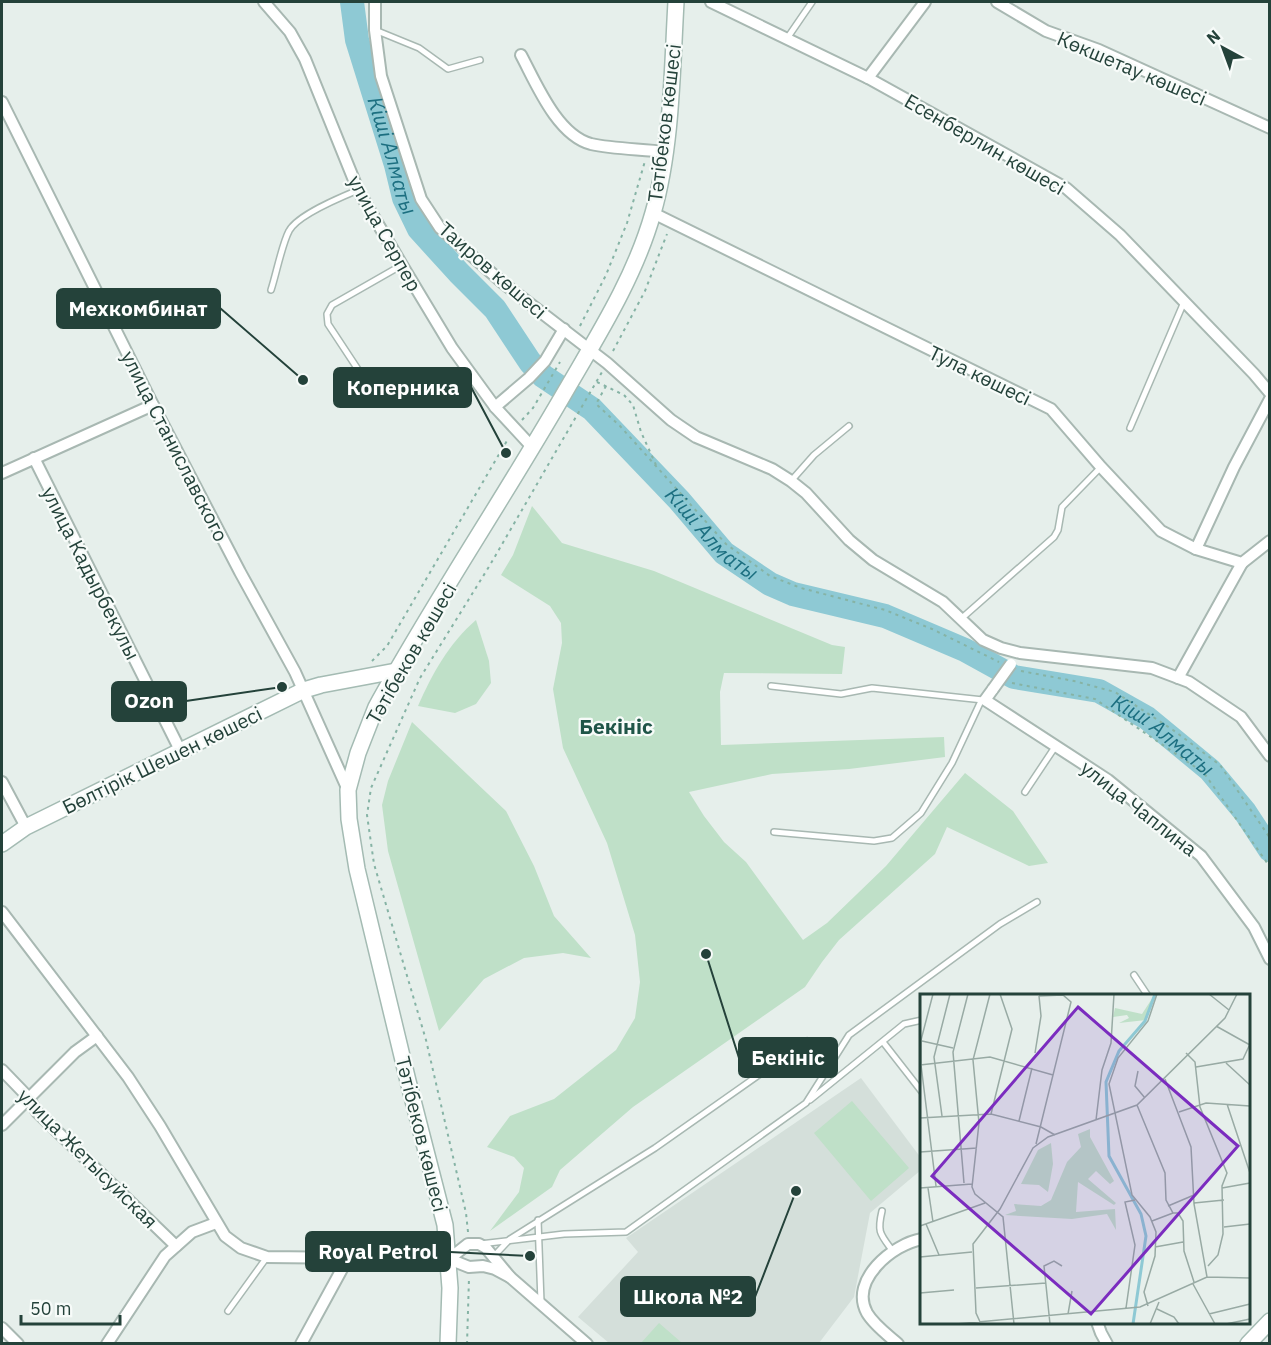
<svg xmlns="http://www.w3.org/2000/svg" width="1271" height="1345" font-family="'IBM Plex Sans',sans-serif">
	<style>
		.built { fill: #d4dfda }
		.green { fill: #bfe0c8 }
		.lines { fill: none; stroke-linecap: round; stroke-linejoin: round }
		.river { stroke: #8ec9d4; stroke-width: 24 }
		.lane-casing { stroke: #a8b8b2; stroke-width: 8 }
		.street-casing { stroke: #a8b8b2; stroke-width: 14 }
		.secondary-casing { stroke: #a4bbb3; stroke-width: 18 }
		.path { stroke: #86b3a5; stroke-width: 2; stroke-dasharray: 3 4.5; stroke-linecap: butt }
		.lane { stroke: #fff; stroke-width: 5 }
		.street { stroke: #fff; stroke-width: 10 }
		.secondary { stroke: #fff; stroke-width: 15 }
		.street-bridge-casing { stroke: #a8b8b2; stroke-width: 14; stroke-linecap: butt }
		.street-bridge { stroke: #fff; stroke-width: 10 }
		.labels { text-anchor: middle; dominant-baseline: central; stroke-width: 4.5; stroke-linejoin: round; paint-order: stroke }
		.street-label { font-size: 20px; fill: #24423a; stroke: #f7fbf9 }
		.water-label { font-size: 21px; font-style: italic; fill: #1c6f80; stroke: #f7fbf9 }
		.neighbourhood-label { font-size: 21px; font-weight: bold; fill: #1f5548; stroke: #f7fbf9 }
		.inset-river { fill: none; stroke: #8ec9d4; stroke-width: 3 }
		.inset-road { fill: none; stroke: #98aaa4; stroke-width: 1.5 }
		.view { fill: #7b2cbf; fill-opacity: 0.15; stroke: #7b2cbf; stroke-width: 3 }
		.inset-edge { fill: none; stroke: #24423a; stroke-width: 3 }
		.leader { fill: none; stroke: #24423a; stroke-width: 2 }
		.callout-dot { fill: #24423a; stroke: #f7fbf9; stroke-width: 2 }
		.callout { fill: #24423a; stroke: #24423a; stroke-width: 2 }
		.callout-label { font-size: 21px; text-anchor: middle; font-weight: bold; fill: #fff }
	</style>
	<rect width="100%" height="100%" fill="#e6efeb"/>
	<!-- built -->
	<polygon class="built" points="861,1078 921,1158 921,1170 870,1213 854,1297 819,1343 609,1343 578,1317 638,1252 626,1238"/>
	<!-- green -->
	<g class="green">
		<polygon points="532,506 562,543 654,571 832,645 845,647 842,674 724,673 720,692 721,745 944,737 945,757 849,769 772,774 689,792 704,816 724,842 746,862 803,940 827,923 886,866 965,773 1013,811 1048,863 1029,866 947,827 935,854 839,940 822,962 805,987 633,1107 560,1170 552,1187 490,1231 519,1192 524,1168 514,1157 487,1147 510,1116 554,1099 616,1050 635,1018 640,982 635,935 607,843 563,748 553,689 562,643 561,623 550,606 501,575 513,555"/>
		<path d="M476,620L489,661L491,683L476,704L455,713L418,706C432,674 449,643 476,620Z"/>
		<polygon points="412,722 506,811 534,866 554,916 591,958 563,953 524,958 484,979 439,1031 388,851 382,805 388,781"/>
		<polygon points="852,1101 909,1168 871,1201 814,1133"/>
		<polygon points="659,1323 682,1343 641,1343"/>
	</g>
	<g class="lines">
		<!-- river -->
		<path class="river" id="s1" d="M352,2L357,40L396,165L404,198L419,229L459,273L495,309L530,362L543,376L592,409L679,500L724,553L770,584L793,594L885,616L965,650L1014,677L1099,691L1147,718L1210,770L1245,812L1270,850"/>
		<!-- lane casing -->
		<g class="lane-casing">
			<g id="lane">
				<polyline points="375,30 419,48 448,69 480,60"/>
				<polyline points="788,37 812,2"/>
				<path d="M271,290C276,275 282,244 289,231C297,215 341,197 358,190"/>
				<polyline points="359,371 328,324 327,314 332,305 402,265"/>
				<polyline points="1130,428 1184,302"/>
				<polyline points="791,481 814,455 849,426"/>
				<polyline points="962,618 1054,537 1058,530 1062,507 1101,467"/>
				<polyline points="771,686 841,694 872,688 983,700"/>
				<polyline points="1025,792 1055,747"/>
				<polyline points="774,832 874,841 892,838 921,813 952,763 981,701"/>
				<polyline points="1134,975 1148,996"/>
				<polyline points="883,1042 922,1092"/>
				<polyline points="810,1100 904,1024 922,1020"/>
				<path d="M882,1211C877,1232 880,1234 892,1250"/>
				<polyline points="538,1220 541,1302"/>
				<polyline points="480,1244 564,1234 626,1232 806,1103 849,1035 1000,924 1037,902"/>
				<polyline points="493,1257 510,1239 655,1148 807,1041"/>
				<polyline points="228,1311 267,1257"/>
			</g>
		</g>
		<!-- street casing -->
		<g class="street-casing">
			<g id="street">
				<polyline points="264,2 290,32 305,59 358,190 402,265 452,348 495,407 533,448"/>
				<polyline points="375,2 375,30 381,76 421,199 440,228 503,283 607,363 671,420 696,437 772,469 791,481 806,493 849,540 873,560 943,602 983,640 1001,648 1020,653 1152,668 1189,682 1241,717 1270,756"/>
				<polyline points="711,2 868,78 1066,188 1120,235 1254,374 1270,393"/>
				<polyline points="997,2 1046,31 1099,50 1270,128"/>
				<path d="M521,55C536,83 557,135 591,144C613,149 642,149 665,152"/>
				<polyline points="868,78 925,2"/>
				<polyline points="2,102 153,405 240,572 295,672 348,790"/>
				<polyline points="653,213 1051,409 1101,467 1161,531 1196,549 1242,563 1270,541"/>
				<polyline points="495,407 529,378 545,361 564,329"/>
				<polyline points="34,458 181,752"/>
				<polyline points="2,473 153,405"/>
				<polyline points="1196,549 1234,467 1270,399"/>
				<polyline points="1178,678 1242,563"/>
				<polyline points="993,689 985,700 1108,780 1201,856 1254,927 1270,959"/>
				<polyline points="2,782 26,827"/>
				<polyline points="2,912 128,1077 160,1126 225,1236 241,1248 267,1257 449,1259 469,1267 483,1266 495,1269 510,1277"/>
				<polyline points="2,1070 28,1097 37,1112 176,1246"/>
				<polyline points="2,1125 75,1052 97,1036"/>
				<polyline points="449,1259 468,1244 479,1244 486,1248 510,1277 587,1344"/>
				<polyline points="1097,1322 1101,1333 1107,1344"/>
				<polyline points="2,1328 18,1344"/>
				<polyline points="107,1344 165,1256 192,1232 216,1223"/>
				<polyline points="301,1344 348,1258"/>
				<path d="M898,1344C888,1335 874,1325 867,1313C849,1280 893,1244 922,1239"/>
			</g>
		</g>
		<!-- secondary casing -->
		<g class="secondary-casing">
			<g id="secondary">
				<polyline points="2,844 26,827 304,690 321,685 396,671"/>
				<path d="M448,1344L450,1288L445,1225L408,1081L357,869L349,819L348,790L358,753L376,707C435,600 504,498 565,392C598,335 635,277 653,213C672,147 672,70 676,2"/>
				<polyline points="1248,1344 1270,1321"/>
			</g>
		</g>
		<!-- path -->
		<g class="path">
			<polyline points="580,326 606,275 627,223 645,161"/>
			<polyline points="613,351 645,291 667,234"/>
			<polyline points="597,382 624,395 633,405 641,432 656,465"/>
			<polyline points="606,386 596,404 620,426 726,544 770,576 801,588 885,610 932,629 999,662"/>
			<polyline points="522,420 533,408 560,362"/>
			<polyline points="372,661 387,646 508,439"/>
			<polyline points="1021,671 1074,681 1115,692 1173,730 1220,765 1270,838"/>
			<polyline points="1012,683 1095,699 1204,773 1270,867"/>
			<polyline points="468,1232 466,1213 426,1040 374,864 367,815 371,788 420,678 490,565 602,372"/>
			<polyline points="467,1344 469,1278"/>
		</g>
		<!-- lane -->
		<use href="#lane" class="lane"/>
		<!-- street -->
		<use href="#street" class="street"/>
		<!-- secondary -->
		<use href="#secondary" class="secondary"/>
		<!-- street-bridge casing -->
		<g class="street-bridge-casing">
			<polyline id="street-bridge" points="993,689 1011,664"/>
		</g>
		<!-- street-bridge -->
		<use href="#street-bridge" class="street-bridge"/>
	</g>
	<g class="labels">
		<!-- street labels -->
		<g class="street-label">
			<text transform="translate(1132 68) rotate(23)">Көкшетау көшесі</text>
			<text transform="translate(664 123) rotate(-83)">Тәтібеков көшесі</text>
			<text transform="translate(985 144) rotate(30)">Есенберлин көшесі</text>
			<text transform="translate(385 233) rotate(61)">улица Серпер</text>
			<text transform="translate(493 270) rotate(41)">Таиров көшесі</text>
			<text transform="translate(980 375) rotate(26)">Тула көшесі</text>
			<text transform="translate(175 446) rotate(63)">улица Станиславского</text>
			<text transform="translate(91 573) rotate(63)">улица Кадырбекулы</text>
			<text transform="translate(411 653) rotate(-60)">Тәтібеков көшесі</text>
			<text transform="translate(162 760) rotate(-26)">Бөлтірік Шешен көшесі</text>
			<text transform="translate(1139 808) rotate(38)">улица Чаплина</text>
			<text transform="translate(422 1134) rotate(76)">Тәтібеков көшесі</text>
			<text transform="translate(88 1158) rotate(45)">улица Жетысуйская</text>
		</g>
		<!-- water labels -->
		<g class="water-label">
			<text stroke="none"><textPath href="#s1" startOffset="159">Кіші Алматы</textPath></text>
			<text stroke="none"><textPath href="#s1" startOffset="663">Кіші Алматы</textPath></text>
			<text stroke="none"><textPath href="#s1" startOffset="1167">Кіші Алматы</textPath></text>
		</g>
		<!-- neighbourhood labels -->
		<g class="neighbourhood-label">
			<text x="616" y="726">Бекініс</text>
		</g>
	</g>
	<!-- overview -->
	<g transform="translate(920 994)">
		<rect width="330" height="330" fill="#e6efeb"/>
		<path d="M233,3L226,26L199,29L209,24L207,21L193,23L195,14L222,20ZM170,135V143L194,187L190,190L176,177L168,185L196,209L194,211L158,188L156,218L195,215L196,236L187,220L152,225L85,221L96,217L94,210L121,212L131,206L147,168L161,153L158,140ZM131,149L133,170L128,198L119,191L101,190L118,156Z" fill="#bfe0c8"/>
		<path class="inset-river" d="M213,330L226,242L221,220L189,162L186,88L199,57L225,27L235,0"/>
		<path class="inset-road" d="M13,0L1,46V71L16,192M70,0L53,66L59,129L52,193L55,200L83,223L94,330M289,0L309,16M296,32L330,51M2,47L33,54M115,59L121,22L119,2M266,59L275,68L280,113L307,179L302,192L303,240L298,261L288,272M306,69L330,91M0,71L70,63L133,81M276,73L323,65L330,50M218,77L215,92L225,104M245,85L271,153L274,210L287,283M307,110L330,179M217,111L245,179L246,206L253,219H258L263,227L264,257L274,288M259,118L286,109L330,112M71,120L92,35L80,0M22,122L14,63L30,0M0,124L71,120L121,133L135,141M176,126L182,76L191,49L194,0M99,127L112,74M116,150L151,8L143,1L119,2M0,158L57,154M44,189L33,58L48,0M0,194L52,190M8,194L13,228M302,194L330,189M274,209L304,206M248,212L274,201M232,227L253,219M6,230L19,261M0,232L65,209M304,233L330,230M235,253L263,248M0,263L52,258M273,290L295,330M56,294L126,289M0,299L34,296M228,312L224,298L235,262L236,238L230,223L212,201L189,90L198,64L228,27L237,0M206,314L215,251L205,208L215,206M237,315L254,323L259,330M148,320L152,297M289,320L330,310M36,330L220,313L287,283L330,284M61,330L56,319L53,250L80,215L113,154L128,143L217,111L305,24L317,0M130,330L124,272L134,267L142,272M230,330L239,308M306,330L330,325"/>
		<path class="view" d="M158,13L318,152L171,320L12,182Z"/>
		<rect width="330" height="330" class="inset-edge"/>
	</g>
	<!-- callouts -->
	<path class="leader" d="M303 380L220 308M506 453L471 387M282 687L186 701M706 954L739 1058M530 1256L450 1252M796 1191L755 1297"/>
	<g class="callout-dot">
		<circle cx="303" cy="380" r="6"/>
		<circle cx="506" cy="453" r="6"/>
		<circle cx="282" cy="687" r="6"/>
		<circle cx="706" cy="954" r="6"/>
		<circle cx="530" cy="1256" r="6"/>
		<circle cx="796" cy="1191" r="6"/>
	</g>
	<g class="callout">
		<rect x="57" y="289" width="163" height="39" rx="6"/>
		<rect x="334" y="368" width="137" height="39" rx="6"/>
		<rect x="112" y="682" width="74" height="39" rx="6"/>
		<rect x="739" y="1038" width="98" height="39" rx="6"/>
		<rect x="306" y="1232" width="144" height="39" rx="6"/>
		<rect x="621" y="1277" width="134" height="39" rx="6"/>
	</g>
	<g class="callout-label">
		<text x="138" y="316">Мехкомбинат</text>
		<text x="403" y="395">Коперника</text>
		<text x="149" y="708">Ozon</text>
		<text x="788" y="1065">Бекініс</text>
		<text x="378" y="1259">Royal Petrol</text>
		<text x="688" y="1304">Школа №2</text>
	</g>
	<!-- border -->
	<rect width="1271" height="1345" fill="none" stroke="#24423a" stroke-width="6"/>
	<!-- north arrow -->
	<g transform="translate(1223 48) rotate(319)" stroke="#f7fbf9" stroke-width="4.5" paint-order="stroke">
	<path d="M0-4.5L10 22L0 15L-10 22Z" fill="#24423a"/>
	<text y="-9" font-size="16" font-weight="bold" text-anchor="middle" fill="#24423a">N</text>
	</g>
	<!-- scale -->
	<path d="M21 1315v9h99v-9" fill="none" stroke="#24423a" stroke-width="3"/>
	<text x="30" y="1315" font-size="18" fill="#24423a" stroke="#f7fbf9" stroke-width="4.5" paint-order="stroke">50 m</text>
</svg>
